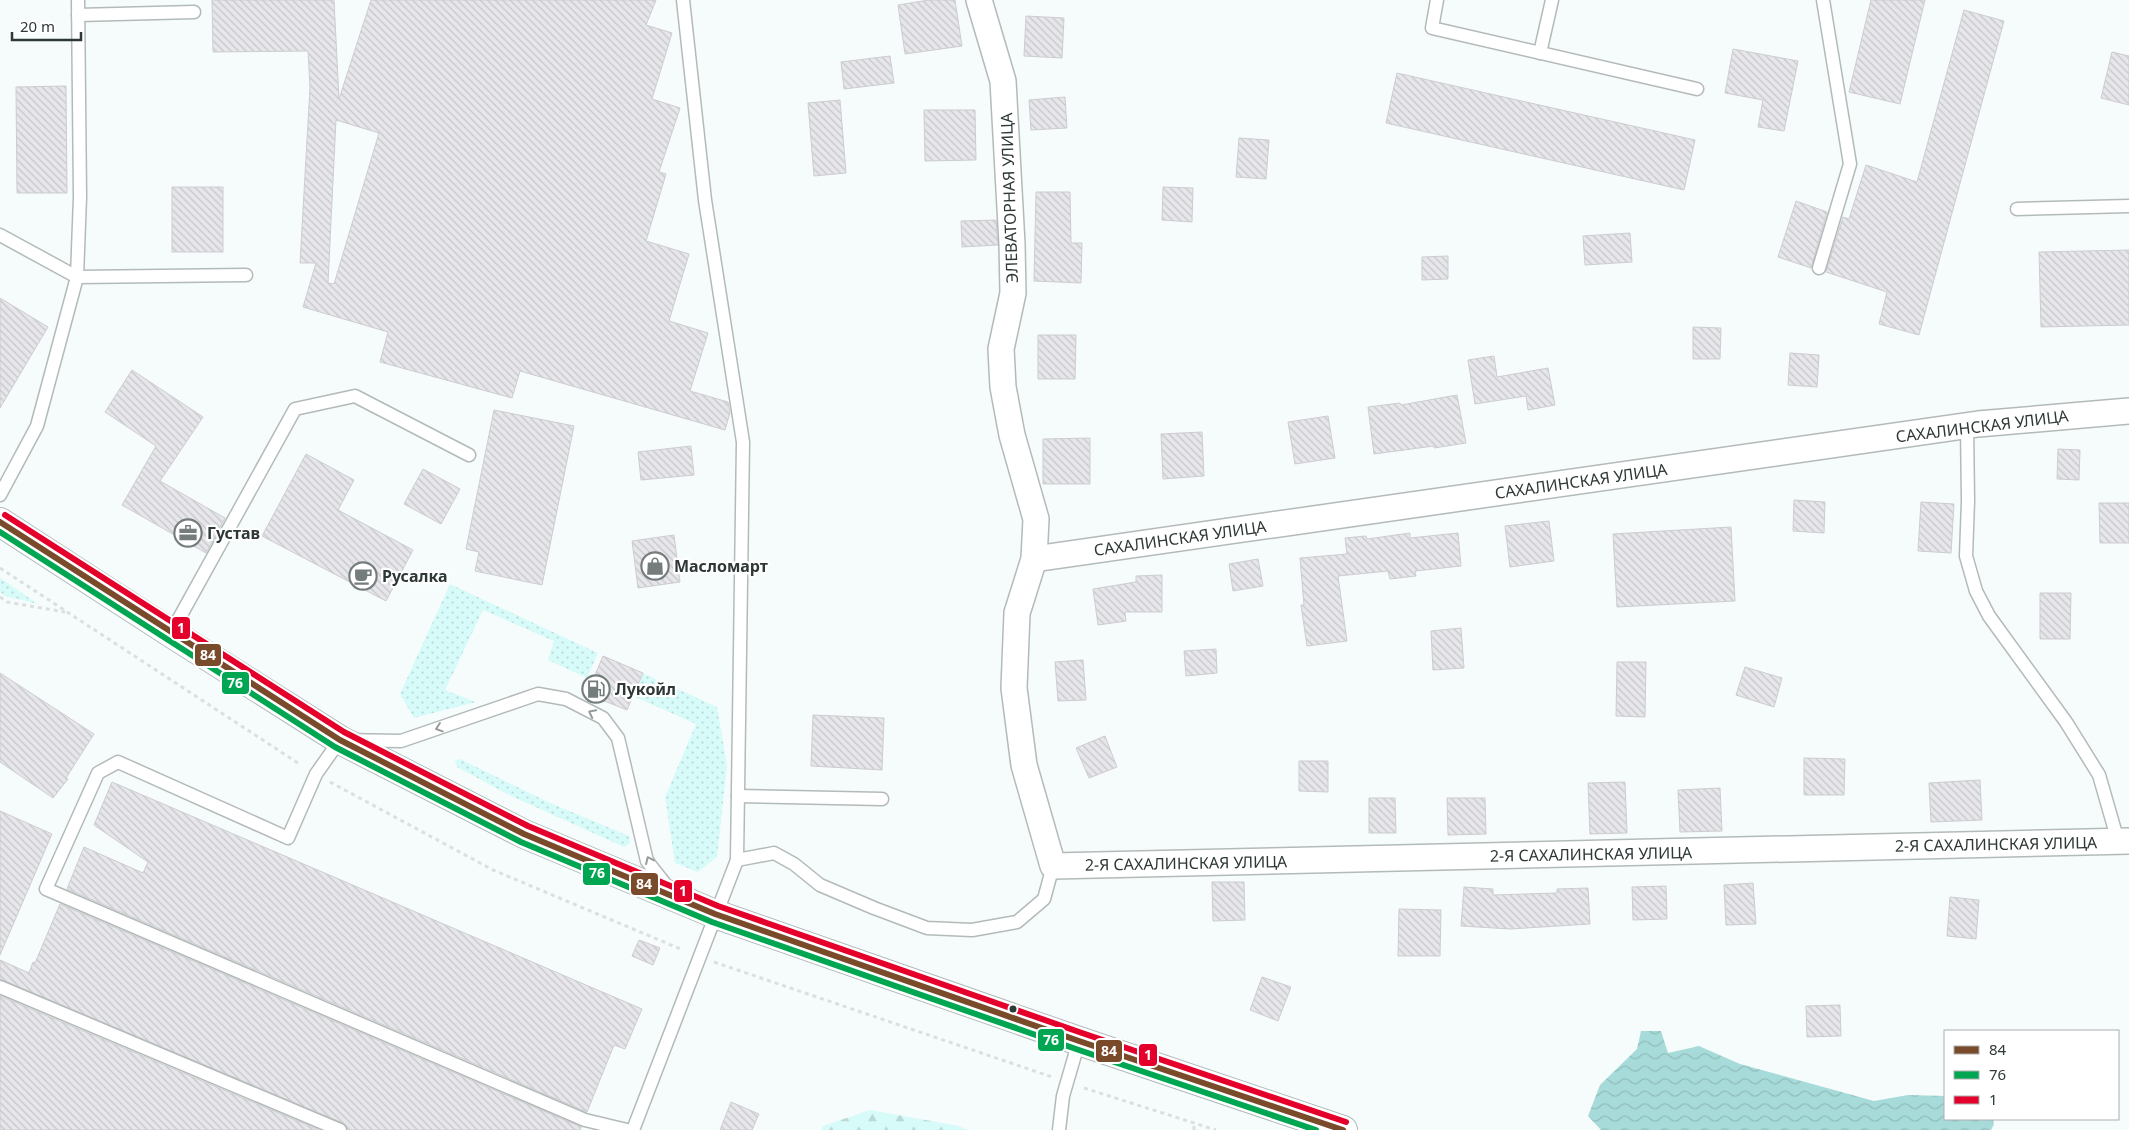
<svg xmlns="http://www.w3.org/2000/svg" width="2129" height="1130" font-family="'Noto Sans',sans-serif">
	<style>
		.grass { fill: url(#grass-dots) }
		.forest { fill: url(#forest-firs) }
		.water { fill: url(#water-waves) }
		.building { fill: url(#building-back-hatch); stroke: #cdcdd0; fill-rule: evenodd }
		.lines { fill: none; stroke-linecap: round; stroke-linejoin: round }
		.lane-casing { stroke: #b3baba; stroke-width: 15 }
		.street-casing { stroke: #b3baba; stroke-width: 28 }
		.secondary-casing { stroke: #b3baba; stroke-width: 30 }
		.path { stroke: #dcdfdf; stroke-width: 3; stroke-dasharray: 4 4; stroke-linecap: butt }
		.lane { stroke: #fefffe; stroke-width: 12 }
		.street { stroke: #fefffe; stroke-width: 25 }
		.secondary { stroke: #fefffe; stroke-width: 28 }
		.bus-1-casing { stroke: #fff; stroke-width: 10 }
		.bus-2-casing { stroke: #fff; stroke-width: 10 }
		.bus-3-casing { stroke: #fff; stroke-width: 10 }
		.bus-1 { stroke: #7a4b2a; stroke-width: 6 }
		.bus-2 { stroke: #00a651; stroke-width: 6 }
		.bus-3 { stroke: #e4002b; stroke-width: 6 }
		.oneway { stroke: #969c9a }
		.bus-dot { fill: #2e3837; stroke: #fff; stroke-width: 2 }
		.labels { text-anchor: middle; dominant-baseline: central; stroke-width: 4.5; stroke-linejoin: round; paint-order: stroke }
		.street-label { font-size: 16px; fill: #2e3837; stroke: #fff }
		.poi-label { font-size: 16px; font-weight: bold; fill: #2e3837; stroke: #fff; text-anchor: start }
		.line-badge { stroke: #fff; stroke-width: 2 }
		.badge-label { font-size: 14px; text-anchor: middle; font-weight: bold; fill: #fff }
	</style>
	<defs>
		<pattern id="grass-dots" width="8" height="8" patternUnits="userSpaceOnUse" patternTransform="scale(1.25)"><rect width="8" height="8" fill="#d7fbf9"/><path d="M2 2h.1M6 6h.1" fill="none" stroke="#b9d8d6" stroke-width="1.8" stroke-linecap="round"/></pattern>
		<pattern id="forest-firs" width="22" height="20" patternUnits="userSpaceOnUse" patternTransform="scale(1.25)"><rect width="22" height="20" fill="#d7fbf9"/><path d="M5 1l3.5 6h-7zM16 11l3.5 6h-7z" fill="#b9d8d6"/></pattern>
		<pattern id="water-waves" width="16" height="10" patternUnits="userSpaceOnUse" patternTransform="scale(1.25)"><rect width="16" height="10" fill="#a7dbd9"/><path d="M0 5q4-4 8 0t8 0" fill="none" stroke="#90bdbb"/></pattern>
		<pattern id="building-back-hatch" width="6" height="6" patternUnits="userSpaceOnUse" patternTransform="scale(1.25)"><rect width="6" height="6" fill="#e6e6eb"/><path d="M-1 5l2 2M0 0l6 6M5-1l2 2" fill="none" stroke="#c6c6ca"/></pattern>
	</defs>
	<rect width="100%" height="100%" fill="#f6fcfb"/>
	<!-- grass -->
	<g class="grass">
		<polygon points="0,578 38,604 5,596 0,592"/>
		<polygon points="450,584 598,653 587,678 548,660 554,641 483,610 445,690 476,702 414,718 400,694"/>
		<polygon points="643,673 717,707 727,765 717,857 698,872 675,863 665,797 696,724 633,696"/>
		<polygon points="460,759 548,802 629,836 630,843 624,847 509,795 457,767 455,760"/>
	</g>
	<!-- forest -->
	<polygon class="forest" points="870,1110 959,1126 968,1130 821,1130 823,1126"/>
	<!-- water -->
	<polygon class="water" points="1641,1031 1661,1031 1668,1053 1699,1046 1740,1064 1874,1101 1908,1095 1945,1096 1945,1119 1993,1119 1994,1124 1991,1130 1601,1130 1588,1116 1600,1085 1637,1049"/>
	<!-- building -->
	<g class="building">
		<path d="M212,0H334L339,99L371,0H656L646,25L672,33L652,99L680,108L659,172L666,174L646,241L689,254L669,321L708,333L690,391L728,402L730,413L725,430L520,371L512,398L380,362L388,332L303,307L316,263H300L310,87L308,51L213,52ZM336,120L379,133L334,284L328,283Z"/>
		<polygon points="929,0 955,0 962,46 905,54 898,5"/>
		<polygon points="1871,0 1925,0 1900,104 1849,92"/>
		<polygon points="1964,10 2004,21 1919,335 1879,324 1887,292 1826,272 1843,217 1849,219 1866,165 1917,182"/>
		<polygon points="1026,16 1064,18 1062,58 1024,56"/>
		<polygon points="1733,49 1798,61 1784,131 1758,127 1763,100 1725,93"/>
		<polygon points="2112,52 2129,56 2129,105 2101,98"/>
		<polygon points="890,56 894,83 844,89 841,62"/>
		<polygon points="1397,73 1695,140 1684,190 1386,123"/>
		<polygon points="66,86 67,193 17,193 16,87"/>
		<polygon points="1065,97 1067,128 1031,130 1029,100"/>
		<polygon points="840,100 846,173 814,176 808,103"/>
		<polygon points="924,110 975,110 976,160 925,161"/>
		<polygon points="1239,138 1269,140 1266,179 1236,177"/>
		<rect x="172" y="187" width="51" height="65"/>
		<polygon points="1163,187 1193,188 1192,222 1162,220"/>
		<polygon points="1036,192 1070,192 1071,243 1082,243 1081,283 1034,281"/>
		<polygon points="1796,201 1827,212 1811,268 1778,257"/>
		<polygon points="996,220 998,245 962,247 961,221"/>
		<polygon points="1630,233 1632,262 1585,265 1583,236"/>
		<polygon points="2129,250 2129,325 2041,327 2039,252"/>
		<polygon points="1448,256 1448,279 1422,280 1422,257"/>
		<polygon points="0,298 48,327 0,408"/>
		<polygon points="1693,327 1721,328 1720,359 1693,359"/>
		<polygon points="1038,335 1076,335 1075,379 1038,379"/>
		<polygon points="1790,353 1819,355 1817,387 1788,385"/>
		<polygon points="1494,356 1497,377 1548,368 1555,405 1528,410 1526,396 1475,404 1468,360"/>
		<polygon points="132,370 203,417 160,481 225,518 206,553 122,505 156,446 105,412"/>
		<polygon points="1457,395 1466,443 1434,448 1434,446 1374,454 1368,407 1400,403 1401,405"/>
		<polygon points="494,410 574,426 542,585 475,571 479,552 466,549"/>
		<polygon points="1328,416 1335,458 1295,464 1288,422"/>
		<polygon points="1202,432 1204,476 1163,479 1161,434"/>
		<polygon points="1090,438 1090,484 1043,484 1043,439"/>
		<polygon points="691,446 694,475 641,480 638,452"/>
		<polygon points="2058,449 2080,450 2079,480 2057,479"/>
		<polygon points="306,454 354,480 338,510 413,550 386,601 262,536"/>
		<polygon points="423,469 460,489 441,524 404,504"/>
		<polygon points="1794,500 1825,502 1824,533 1793,531"/>
		<polygon points="1921,502 1954,504 1951,553 1918,551"/>
		<polygon points="2099,503 2129,503 2129,543 2100,543"/>
		<polygon points="1549,521 1554,561 1510,567 1505,526"/>
		<polygon points="1731,527 1735,601 1617,607 1613,534"/>
		<polygon points="1410,533 1410,538 1458,533 1461,566 1415,571 1416,576 1390,579 1388,571 1338,576 1347,641 1307,646 1301,605 1304,605 1300,558 1347,554 1345,538 1366,536 1367,539"/>
		<polygon points="674,535 680,582 638,588 632,541"/>
		<polygon points="1258,559 1263,586 1233,591 1229,564"/>
		<polygon points="1162,575 1162,612 1125,612 1126,621 1098,625 1093,589 1136,582 1136,576"/>
		<polygon points="2040,593 2071,593 2070,639 2040,639"/>
		<polygon points="1461,628 1464,668 1433,670 1431,631"/>
		<polygon points="1216,649 1217,673 1186,676 1184,651"/>
		<polygon points="603,656 643,673 627,710 587,694"/>
		<polygon points="1083,660 1086,700 1058,701 1055,662"/>
		<polygon points="1617,662 1646,662 1645,717 1616,716"/>
		<polygon points="1745,667 1782,678 1774,707 1736,695"/>
		<polygon points="0,673 94,734 66,778 68,779 53,798 0,762"/>
		<polygon points="813,715 884,718 882,770 811,766"/>
		<polygon points="1105,736 1117,767 1089,778 1076,748"/>
		<polygon points="1804,758 1845,759 1844,795 1804,795"/>
		<polygon points="1299,761 1328,761 1328,792 1299,791"/>
		<polygon points="1980,780 1982,820 1931,822 1929,783"/>
		<polygon points="112,782 642,1009 625,1049 614,1045 587,1112 67,889 84,847 143,873 148,862 94,825"/>
		<polygon points="1625,782 1627,833 1590,834 1588,783"/>
		<polygon points="1720,788 1722,831 1680,832 1678,790"/>
		<polygon points="1369,798 1395,798 1396,833 1369,833"/>
		<polygon points="1447,798 1485,798 1486,834 1448,835"/>
		<polygon points="0,811 52,834 0,955"/>
		<polygon points="1212,882 1244,882 1245,920 1213,921"/>
		<polygon points="1753,883 1756,924 1726,925 1724,885"/>
		<polygon points="1666,886 1667,919 1633,920 1632,887"/>
		<polygon points="1464,887 1493,889 1493,895 1557,893 1557,889 1588,888 1590,924 1510,929 1461,926"/>
		<polygon points="1950,897 1979,900 1976,939 1947,936"/>
		<polygon points="60,904 581,1127 580,1130 348,1130 343,1123 0,979 0,960 29,973 33,962 35,963"/>
		<polygon points="1399,909 1441,910 1440,956 1398,956"/>
		<polygon points="639,940 660,948 653,965 632,956"/>
		<polygon points="1262,977 1291,987 1278,1021 1250,1010"/>
		<polygon points="0,996 319,1130 0,1130"/>
		<polygon points="1840,1005 1841,1036 1807,1037 1806,1006"/>
		<polygon points="731,1102 759,1114 752,1130 720,1130"/>
	</g>
	<g class="lines">
		<!-- lane casing -->
		<g class="lane-casing">
			<g id="lane">
				<polyline points="1437,0 1432,28 1697,89"/>
				<polyline points="78,15 194,12"/>
				<polyline points="1540,53 1552,0"/>
				<polyline points="2017,209 2129,206"/>
				<polyline points="0,235 77,277 246,275"/>
				<polyline points="1819,268 1850,164 1823,0"/>
				<polyline points="1967,425 1968,501 1966,556 1976,591 1989,616 2066,722 2099,775 2118,841"/>
				<polyline points="0,495 37,426 77,277 80,197 78,0"/>
				<polyline points="171,633 295,409 355,396 469,455"/>
				<polyline points="738,796 882,799"/>
				<polyline points="737,860 774,853 794,864 820,885 874,908 927,928 972,930 1017,922 1044,899 1053,866"/>
				<polyline points="0,987 340,1130"/>
				<polyline points="627,1130 585,1120 46,889 98,773 118,762 288,838 316,774 340,740 401,741 538,694 566,699 603,718 618,738 647,861 669,889"/>
				<polyline points="633,1130 737,860 743,442 705,200 683,0"/>
				<polyline points="1059,1130 1063,1096 1079,1041"/>
			</g>
		</g>
		<!-- street casing -->
		<g class="street-casing">
			<g id="street">
				<polyline points="979,0 1003,81 1012,244 1013,293 1001,349 1003,387 1012,435 1036,519 1034,559 1017,613 1014,688 1024,765 1053,866 2129,841"/>
				<polyline points="1034,559 1978,424 2129,411"/>
			</g>
		</g>
		<!-- secondary casing -->
		<g class="secondary-casing">
			<polyline id="secondary" points="0,522 171,633 340,740 524,834 715,914 1079,1041 1343,1130"/>
		</g>
		<!-- path -->
		<g class="path">
			<polyline points="0,568 301,765"/>
			<polyline points="0,597 7,602 65,612"/>
			<polyline points="330,782 493,870 683,950"/>
			<polyline points="714,962 1052,1077"/>
			<polyline points="1084,1088 1216,1130"/>
			<polyline points="1194,1130 1194,1122"/>
		</g>
		<!-- lane -->
		<use href="#lane" class="lane"/>
		<!-- street -->
		<use href="#street" class="street"/>
		<!-- secondary -->
		<use href="#secondary" class="secondary"/>
		<!-- bus-1 casing -->
		<g class="bus-1-casing">
			<polyline id="bus-1" points="0,522 340,740 524,834 715,914 1079,1041 1343,1130"/>
		</g>
		<!-- bus-2 casing -->
		<g class="bus-2-casing">
			<polyline id="bus-2" points="0,532 335,747 521,842 712,922 1076,1049 1316,1130"/>
		</g>
		<!-- bus-3 casing -->
		<g class="bus-3-casing">
			<polyline id="bus-3" points="5,515 344,732 528,826 718,906 1082,1033 1346,1122"/>
		</g>
		<!-- bus-1 -->
		<use href="#bus-1" class="bus-1"/>
		<!-- bus-2 -->
		<use href="#bus-2" class="bus-2"/>
		<!-- bus-3 -->
		<use href="#bus-3" class="bus-3"/>
	</g>
	<!-- one-way arrows -->
	<defs><path id="oneway-chevron" d="M-2-3.5L2.5 0L-2 3.5" fill="none" stroke-width="1.6" stroke-linecap="round" stroke-linejoin="round" transform="scale(1.25)"/></defs>
	<g class="oneway">
		<use href="#oneway-chevron" transform="translate(592 713) rotate(-153)"/>
		<use href="#oneway-chevron" transform="translate(439 728) rotate(161)"/>
		<use href="#oneway-chevron" transform="translate(649 860) rotate(-115)"/>
	</g>
	<!-- icons -->
	<defs>
		<g id="office-ring" transform="scale(1.4375)"><circle r="9.5" fill="#fff" stroke="#747d7c" stroke-width="1.5"/><path d="M-6-3h4V-5.5h4V-3h4V5H-6ZM-1-4.5V-3h2v-1.5ZM-6 0V1H6V0Z" fill="#747d7c"/></g>
		<g id="shop-ring" transform="scale(1.4375)"><circle r="9.5" fill="#fff" stroke="#747d7c" stroke-width="1.5"/><path d="M-5-2.5h2.3a2.7 3.5 0 0 1 5.4 0H5L5.5 6h-11ZM-1.5-2.5h3a1.5 2.3 0 0 0-3 0Z" fill="#747d7c"/></g>
		<g id="cafe-ring" transform="scale(1.4375)"><circle r="9.5" fill="#fff" stroke="#747d7c" stroke-width="1.5"/><path d="M-5.5-4.5H6V0H3Q3 3.5 0 3.5H-2.5Q-5.5 3.5-5.5 0ZM3-3.2v2h1.7v-2ZM-6 4.5H4V6H-6Z" fill="#747d7c"/></g>
		<g id="fuel-ring" transform="scale(1.4375)"><circle r="9.5" fill="#fff" stroke="#747d7c" stroke-width="1.5"/><path d="M-5.5-6h7V0h2V4h1.3V-2.5L3-4.5l.8-.8L6-3V5H2.5V1h-1V6h-7ZM-4.2-4.7v3.2H.2V-4.7Z" fill="#747d7c"/></g>
	</defs>
	<g fill-rule="evenodd">
		<use href="#office-ring" x="188" y="533"/>
		<use href="#shop-ring" x="655" y="566"/>
		<use href="#cafe-ring" x="363" y="576"/>
		<use href="#fuel-ring" x="596" y="689"/>
	</g>
	<!-- markers -->
	<circle class="bus-dot" cx="1013" cy="1009" r="4.5"/>
	<g class="labels">
		<!-- street labels -->
		<g class="street-label">
			<text transform="translate(1009 198) rotate(-92)">ЭЛЕВАТОРНАЯ УЛИЦА</text>
			<text transform="translate(1982 426) rotate(-7)">САХАЛИНСКАЯ УЛИЦА</text>
			<text transform="translate(1581 481) rotate(-8)">САХАЛИНСКАЯ УЛИЦА</text>
			<text transform="translate(1180 538) rotate(-8)">САХАЛИНСКАЯ УЛИЦА</text>
			<text transform="translate(1996 844) rotate(-1)">2-Я САХАЛИНСКАЯ УЛИЦА</text>
			<text transform="translate(1591 854) rotate(-1)">2-Я САХАЛИНСКАЯ УЛИЦА</text>
			<text transform="translate(1186 863) rotate(-1)">2-Я САХАЛИНСКАЯ УЛИЦА</text>
		</g>
		<!-- poi labels -->
		<g class="poi-label">
			<text x="207" y="533">Густав</text>
			<text x="674" y="566">Масломарт</text>
			<text x="382" y="576">Русалка</text>
			<text x="615" y="689">Лукойл</text>
		</g>
	</g>
	<g class="line-badge">
		<rect x="171" y="616" width="20" height="24" rx="5" fill="#e4002b"/>
		<rect x="194" y="643" width="28" height="24" rx="5" fill="#7a4b2a"/>
		<rect x="221" y="671" width="29" height="24" rx="5" fill="#00a651"/>
		<rect x="582" y="862" width="29" height="24" rx="5" fill="#00a651"/>
		<rect x="630" y="872" width="29" height="24" rx="5" fill="#7a4b2a"/>
		<rect x="673" y="879" width="20" height="24" rx="5" fill="#e4002b"/>
		<rect x="1037" y="1028" width="28" height="24" rx="5" fill="#00a651"/>
		<rect x="1095" y="1039" width="28" height="24" rx="5" fill="#7a4b2a"/>
		<rect x="1138" y="1043" width="20" height="24" rx="5" fill="#e4002b"/>
	</g>
	<g class="badge-label">
		<text x="181" y="633">1</text>
		<text x="208" y="660">84</text>
		<text x="235" y="688">76</text>
		<text x="597" y="878">76</text>
		<text x="644" y="889">84</text>
		<text x="683" y="896">1</text>
		<text x="1051" y="1045">76</text>
		<text x="1109" y="1056">84</text>
		<text x="1148" y="1060">1</text>
	</g>
	<!-- legend -->
	<rect x="1944" y="1030" width="175" height="90" fill="#ffffff" stroke="#abafaf"/>
	<rect x="1954" y="1046" width="25" height="8" fill="#7a4b2a" stroke="#abafaf"/>
	<text x="1989" y="1055" font-size="15" fill="#2e3837">84</text>
	<rect x="1954" y="1071" width="25" height="8" fill="#00a651" stroke="#abafaf"/>
	<text x="1989" y="1080" font-size="15" fill="#2e3837">76</text>
	<rect x="1954" y="1096" width="25" height="8" fill="#e4002b" stroke="#abafaf"/>
	<text x="1989" y="1105" font-size="15" fill="#2e3837">1</text>
	<!-- scale -->
	<path d="M12 32v8h69v-8" fill="none" stroke="#2e3837" stroke-width="2.5"/>
	<text x="20" y="32" font-size="15" fill="#2e3837" stroke="#ffffff" stroke-width="4" paint-order="stroke">20 m</text>
</svg>
